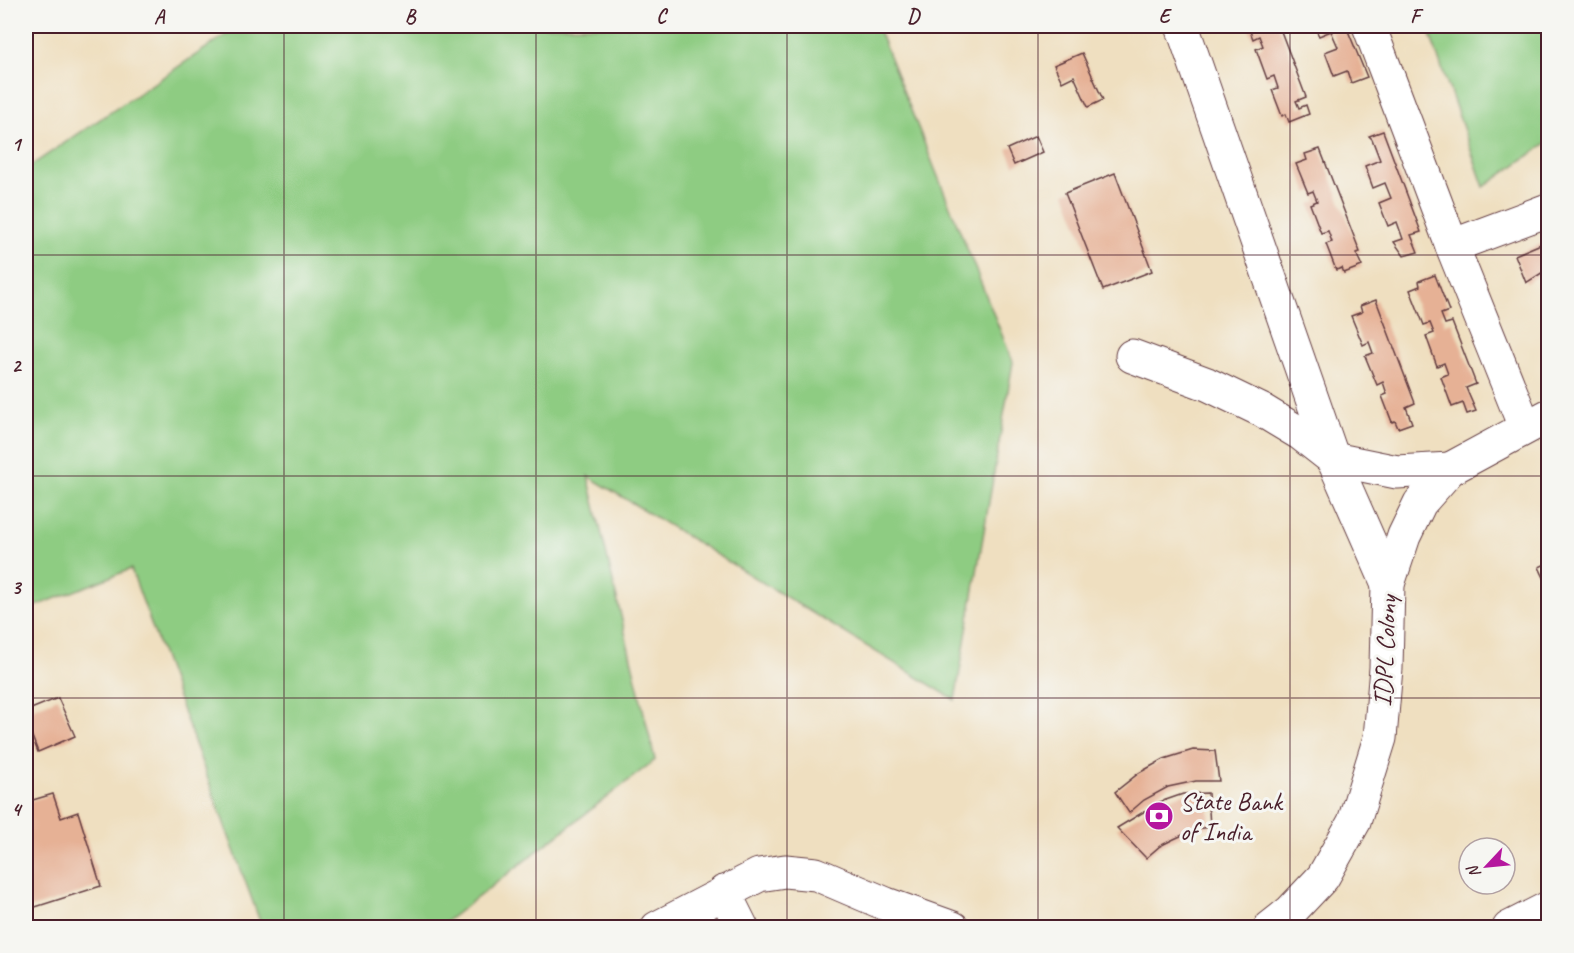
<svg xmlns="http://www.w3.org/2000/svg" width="1574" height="953" font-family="Caveat,sans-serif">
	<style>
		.green { fill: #8ecc82; stroke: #6c7656; stroke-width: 1.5 }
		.building { fill: #e6b195 }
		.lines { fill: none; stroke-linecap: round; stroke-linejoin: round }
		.minor-casing { stroke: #633c41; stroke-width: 35 }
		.minor { stroke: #fff; stroke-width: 33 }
		.grid { fill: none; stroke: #4a1f2b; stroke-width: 1.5; stroke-opacity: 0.55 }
		.labels { text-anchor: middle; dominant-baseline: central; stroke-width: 6; stroke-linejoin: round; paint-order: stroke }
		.street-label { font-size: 26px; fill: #4a1f2b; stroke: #f6f6f2 }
		.poi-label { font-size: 26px; fill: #4a1f2b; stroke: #f6f6f2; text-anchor: start }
		.neatline { fill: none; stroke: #4a1f2b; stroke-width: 2 }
		.grid-label { font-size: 20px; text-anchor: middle; font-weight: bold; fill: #4a1f2b }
	</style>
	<rect width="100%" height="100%" fill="#f6f6f2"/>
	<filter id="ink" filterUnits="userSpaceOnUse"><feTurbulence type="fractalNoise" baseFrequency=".0167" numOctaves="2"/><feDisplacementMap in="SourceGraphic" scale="12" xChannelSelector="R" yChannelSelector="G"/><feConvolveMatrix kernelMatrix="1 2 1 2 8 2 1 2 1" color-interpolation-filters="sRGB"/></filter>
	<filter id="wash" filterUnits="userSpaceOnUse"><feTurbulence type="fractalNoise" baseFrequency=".008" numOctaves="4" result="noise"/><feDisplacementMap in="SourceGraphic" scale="24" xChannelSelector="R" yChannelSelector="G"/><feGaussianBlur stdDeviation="1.35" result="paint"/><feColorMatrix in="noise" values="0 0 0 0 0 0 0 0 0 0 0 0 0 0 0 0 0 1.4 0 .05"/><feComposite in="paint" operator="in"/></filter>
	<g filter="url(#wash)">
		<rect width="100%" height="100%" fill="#efdfc0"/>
		<!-- green -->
		<g class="green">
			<polygon points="239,26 877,26 1013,362 955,700 588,476 655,760 439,927 262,927 131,569 26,610 26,169"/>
			<polygon points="1427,26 1548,26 1548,142 1484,187"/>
		</g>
		<g id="blocks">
			<!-- building -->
			<g class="building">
				<polygon points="1248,26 1279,26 1306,97 1296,101 1299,108 1306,105 1309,114 1289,122 1286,114 1282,116 1272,90 1278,88 1274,76 1267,79 1256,49 1263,46 1259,36 1253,39"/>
				<polygon points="1314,26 1346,26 1367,77 1351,83 1347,71 1334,76 1325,52 1338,47 1331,31 1319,36"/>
				<polygon points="1082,53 1103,100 1088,107 1074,76 1062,82 1054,65"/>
				<polygon points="1383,131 1421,232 1411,235 1418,252 1404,256 1394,242 1403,239 1397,222 1388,226 1379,203 1391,198 1385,183 1373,188 1365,166 1380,160 1372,139 1369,136"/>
				<polygon points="1036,136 1043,152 1014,165 1007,149"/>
				<polygon points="1320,149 1360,252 1356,253 1362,266 1344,273 1342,268 1336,270 1326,244 1332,242 1328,231 1321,233 1310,204 1317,201 1313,191 1308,193 1296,164 1307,160 1305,154"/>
				<polygon points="1115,173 1152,271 1103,290 1065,193"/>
				<polygon points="1548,241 1548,269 1526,283 1515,255"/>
				<polygon points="1435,275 1449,311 1441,314 1445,324 1452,322 1476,384 1466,388 1476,411 1467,414 1463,403 1452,407 1441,377 1448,374 1444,363 1437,366 1426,336 1434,333 1430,323 1424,325 1410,290 1420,286 1419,281"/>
				<polygon points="1376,300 1415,403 1406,407 1412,423 1398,428 1395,421 1392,422 1382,396 1387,394 1383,382 1377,385 1365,356 1373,353 1369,342 1363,345 1351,316 1362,312 1360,306"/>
				<polygon points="1548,563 1548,586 1539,567"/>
				<polygon points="58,698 75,736 38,752 26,721 26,711"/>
				<polygon points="1193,750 1215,751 1219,781 1196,781 1168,787 1144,800 1129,813 1115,792 1139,773 1164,759"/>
				<polygon points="1208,793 1210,827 1196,829 1174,839 1160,846 1146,858 1117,828 1160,802 1183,794"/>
				<polygon points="53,794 61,818 78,812 101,886 26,910 26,802"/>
			</g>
		</g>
	</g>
	<g filter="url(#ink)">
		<use href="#blocks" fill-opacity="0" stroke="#633c41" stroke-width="1.5"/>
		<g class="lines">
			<!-- minor casing -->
			<g class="minor-casing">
				<g id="minor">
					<polyline points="1182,26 1333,459 1388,584"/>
					<polyline points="1369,26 1452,246 1525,427"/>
					<polyline points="1452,246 1548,210"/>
					<polyline points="1132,356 1207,384 1263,411 1301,434 1333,459 1397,472 1450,469"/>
					<polyline points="724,892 742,928"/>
					<polyline points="657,928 759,875 785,871 816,874 886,904 953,928"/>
					<polyline points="1270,928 1290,912 1323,877 1354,822 1380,738 1386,668 1388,584 1404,536 1420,503 1450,469 1548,416"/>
					<polyline points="1509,928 1548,908"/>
				</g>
			</g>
			<!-- minor -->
			<use href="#minor" class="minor"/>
		</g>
	</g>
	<!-- grid -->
	<path class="grid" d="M284,26V928M536,26V928M787,26V928M1038,26V928M1290,26V928M26,255H1548M26,476H1548M26,698H1548"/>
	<!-- icons -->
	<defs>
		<g id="bank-disc" transform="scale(1.5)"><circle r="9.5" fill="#b5179e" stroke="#f6f6f2"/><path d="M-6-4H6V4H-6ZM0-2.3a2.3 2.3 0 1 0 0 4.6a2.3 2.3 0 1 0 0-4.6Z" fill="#fff"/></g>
	</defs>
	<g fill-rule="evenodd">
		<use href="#bank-disc" x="1159" y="816"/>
	</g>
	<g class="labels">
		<!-- street labels -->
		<g class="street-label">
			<text transform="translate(1385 651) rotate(-87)">IDPL Colony</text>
		</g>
		<!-- poi labels -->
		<g class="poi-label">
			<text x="1180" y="801">State Bank<tspan x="1180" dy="30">of India</tspan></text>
		</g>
	</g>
	<!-- margin -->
	<rect width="1574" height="953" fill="none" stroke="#f6f6f2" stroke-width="66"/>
	<!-- north arrow -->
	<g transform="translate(1487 866) rotate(244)"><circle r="28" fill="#f6f6f2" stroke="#b1a0a2" stroke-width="1.5"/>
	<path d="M0-4.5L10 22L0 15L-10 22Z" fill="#b5179e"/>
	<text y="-9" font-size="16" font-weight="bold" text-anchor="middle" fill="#4a1f2b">N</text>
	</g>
	<rect x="33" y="33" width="1508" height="887" class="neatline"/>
	<g class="grid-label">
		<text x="159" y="23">A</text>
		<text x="410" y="23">B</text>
		<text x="661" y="23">C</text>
		<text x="913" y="23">D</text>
		<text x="1164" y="23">E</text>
		<text x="1415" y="23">F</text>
		<text x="16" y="151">1</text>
		<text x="16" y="372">2</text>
		<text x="16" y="594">3</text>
		<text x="16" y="816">4</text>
	</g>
</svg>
